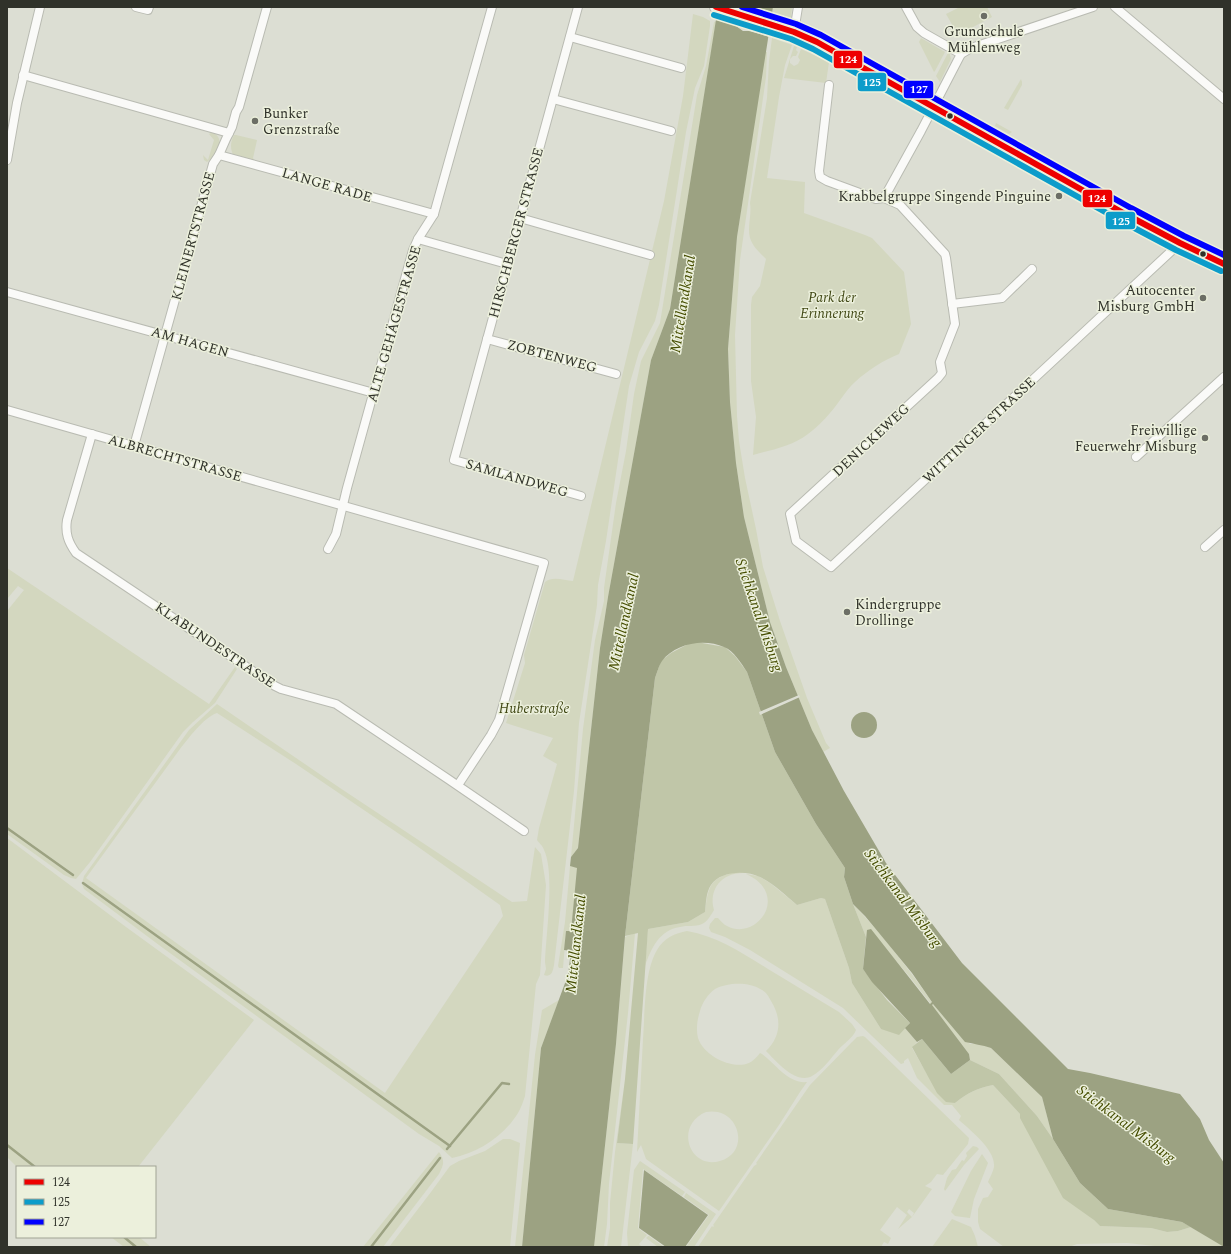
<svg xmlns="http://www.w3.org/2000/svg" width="1231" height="1254" font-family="Spectral,serif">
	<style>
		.green { fill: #d3d7bf; fill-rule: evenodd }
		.forest { fill: #c0c6a8 }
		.water { fill: #9ca282 }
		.pier { fill: #dcded3 }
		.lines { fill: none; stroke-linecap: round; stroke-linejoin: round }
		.stream { stroke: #9ca282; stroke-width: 2.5 }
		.minor-casing { stroke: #b9bbb2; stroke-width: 10 }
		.secondary-casing { stroke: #b9bbb2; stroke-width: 14 }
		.minor { stroke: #fafaf8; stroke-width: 8 }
		.secondary { stroke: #f4f1f2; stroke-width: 12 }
		.bus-1-casing { stroke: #ecf0dc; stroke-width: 9 }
		.bus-2-casing { stroke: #ecf0dc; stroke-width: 9 }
		.bus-3-casing { stroke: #ecf0dc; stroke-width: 9 }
		.bus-1 { stroke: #e00; stroke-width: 6 }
		.bus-2 { stroke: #0c9cca; stroke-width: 6 }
		.bus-3 { stroke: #00f; stroke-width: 6 }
		.poi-dot { fill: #6c6e65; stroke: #ecf0dc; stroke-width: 1.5 }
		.bus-dot { fill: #30322a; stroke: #ecf0dc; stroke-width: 1.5 }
		.labels { text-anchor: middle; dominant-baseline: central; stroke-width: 3; stroke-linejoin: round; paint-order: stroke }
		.poi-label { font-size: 14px; fill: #30322a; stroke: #ecf0dc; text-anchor: end }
		.street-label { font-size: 14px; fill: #30322a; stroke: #ecf0dc }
		.park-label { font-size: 14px; font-style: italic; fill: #414815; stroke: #ecf0dc }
		.water-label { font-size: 15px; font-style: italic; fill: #454d00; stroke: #ecf0dc }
		.line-badge { stroke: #ecf0dc; stroke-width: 1.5 }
		.badge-label { font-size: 11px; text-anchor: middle; font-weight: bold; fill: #fff }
	</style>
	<rect width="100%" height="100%" fill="#dcded3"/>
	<!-- green -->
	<g class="green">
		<polygon points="773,7 792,7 791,18 772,12"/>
		<polygon points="960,7 987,7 992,17 958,35 946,14"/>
		<path d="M693,14L703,17L710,21V26L704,66L695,88L686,132L659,305L655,321L639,352L629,386L606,541L598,585L597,605L579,723L574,791L554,965C553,970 552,978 544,975L546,969L545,962C546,935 555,872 544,850C543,846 539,843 537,840L539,828L557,764L543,756L553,738L506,723L525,663L524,655L545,582C552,576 564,580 573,581L664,201L683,96Z"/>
		<polygon points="716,21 670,309 651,360 608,597 600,648 578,848 571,857 583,729 595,640 604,601 604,588 616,503 626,451 634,394 641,361 660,323 697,95 706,66 714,22"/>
		<path d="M772,38L792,45L785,65L779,97L767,178L805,182L804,213L865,235L872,238L904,272L911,324L899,354C884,360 868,370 855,382C845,391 839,403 830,413C824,420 816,428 808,434C793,446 771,450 753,455L756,417L751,381V305L752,297L760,286L766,259C760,253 753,247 750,238C747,227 752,215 750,203L767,98L769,61Z"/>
		<polygon points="921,38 945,52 935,71 934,72 919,42"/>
		<polygon points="794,46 797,47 796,50 798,52 796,56 793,56 790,59 790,63 794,66 798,64 800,60 798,57 801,49 829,62 826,83 784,78"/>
		<polygon points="949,51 951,59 940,82 936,76"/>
		<polygon points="765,52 767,52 766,77 740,260 735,335 737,416 739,441 745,478 756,529 763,567 780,621 807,698 826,743 830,748 823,752 812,730 786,667 770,622 744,517 736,463 730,402 728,349 737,237"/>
		<polygon points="1021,79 1022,82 1022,85 1008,110 1004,108"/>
		<polygon points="996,123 1012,132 1009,134 995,126"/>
		<path d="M212,132C227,139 217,155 207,162L204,160L203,155L208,160L214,140L209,134Z"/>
		<path d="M234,135H236L257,140L253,158L256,163L234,156C230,150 230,142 234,135Z"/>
		<polygon points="7,568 209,704 235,667 237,669 215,703 193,722 183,732 90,862 76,879 71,878 64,875 7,834 7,611 24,590 18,586 7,599"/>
		<path d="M217,704L340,788L512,902L527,901L535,847L541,854L546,885L540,975L536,984L525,1096C523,1102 521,1108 518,1113C504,1136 478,1153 452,1158L439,1146L419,1134L163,948L84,889L82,884L84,876L189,730ZM217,713L296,764L414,844L500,905L503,916L385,1093L86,878L180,749C189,738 203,718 217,713Z"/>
		<polygon points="7,838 126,927 254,1020 138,1167 17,1167 7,1157"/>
		<polygon points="570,866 578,867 571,932 566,932 563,968 559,968 558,966 565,922"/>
		<path d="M735,872L745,873C723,872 708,888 714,910C711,915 707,922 702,924C695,927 687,925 680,927C659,930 651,949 645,966L648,929L688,922L705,912C708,888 709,878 735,872Z"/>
		<path d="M746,874L758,876L770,883L797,905L821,898L825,899L849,968L852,983L881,1029H904L905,1028L917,1042L912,1048L927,1074L955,1103C967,1093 977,1088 993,1085L1020,1114L1094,1220L1100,1226L1151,1228L1167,1232L1178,1231L1191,1227L1224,1247H1164L1127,1243L1077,1244L1069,1247H1004L980,1229L978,1222V1209L983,1198L988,1197L993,1189L988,1182C990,1177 993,1172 994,1167C996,1150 970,1130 959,1120L961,1116L952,1105H944L917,1078L908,1058L904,1061V1063L901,1064L843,1008L750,950L725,937L711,932L709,928L710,924L715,918H718C721,921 724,925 727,926C757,942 791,894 746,874Z"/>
		<path d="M853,904C882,934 908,968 932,1002L931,1004L909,976L885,948L867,933L866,937Z"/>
		<path d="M687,931C717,936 742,953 768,969C792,983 815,998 839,1012L852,1024L856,1030C853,1038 843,1044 838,1050C831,1058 823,1070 812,1076C796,1085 776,1061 766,1051C781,1036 782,1019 771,1001C769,997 766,992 762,990C753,984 742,983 732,984C727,985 720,986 715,989C708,994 702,1003 700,1011C697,1020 696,1030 698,1038C704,1056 732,1070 749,1063C753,1061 757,1057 760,1053L762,1054C776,1064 788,1084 807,1082L800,1092L779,1125L719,1211L646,1159L641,1145L637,1152C639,1114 641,1077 643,1039C645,1013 644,972 657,950C664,938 675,933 687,931ZM706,1112C740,1106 751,1153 720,1161C689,1170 674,1125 706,1112Z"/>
		<polygon points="635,933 628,1013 609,1184 607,1224 604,1247 594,1247 616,1044 625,937"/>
		<polygon points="559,1000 541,1048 522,1247 515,1247 535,1055 542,1010"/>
		<polygon points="933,1004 968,1042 970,1044 980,1044 991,1048 1042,1097 1053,1139 1037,1116 999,1074 970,1060 969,1054 931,1005"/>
		<polygon points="863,1036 865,1037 969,1138 968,1144 943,1175 937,1174 931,1182 925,1186 932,1189 912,1217 914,1213 909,1209 907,1212 912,1217 898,1229 907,1215 897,1207 880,1230 891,1238 888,1244 884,1242 881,1247 698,1247 712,1226 713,1227 714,1226 713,1225 754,1166 757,1164 756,1163 810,1085 852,1042 857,1037"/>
		<polygon points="624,1087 617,1143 633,1144 621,1247 607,1247 610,1228 610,1203 615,1152"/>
		<polygon points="503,1139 510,1139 520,1143 510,1247 389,1247 431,1192 450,1166 459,1161 485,1151"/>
		<polygon points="973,1146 977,1147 979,1149 964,1165 945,1191 944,1189 947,1178 952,1170 956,1169 962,1160 964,1161 967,1156 966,1153"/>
		<path d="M439,1152C445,1161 444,1164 439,1174L383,1247H363Z"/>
		<polygon points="982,1154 988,1163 974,1199 970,1218 955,1216 951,1212 971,1171"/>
		<polygon points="640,1161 685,1192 682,1196 643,1169 638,1228 647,1235 639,1244 642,1247 628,1247 627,1233 634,1170"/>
		<polygon points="686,1193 716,1214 694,1247 686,1247 709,1215 684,1197"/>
		<polygon points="952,1219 971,1227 975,1236 978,1247 932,1247"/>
		<polygon points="648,1236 649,1236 664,1247 658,1247 646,1238"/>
		<polygon points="111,1237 139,1237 151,1247 124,1247"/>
	</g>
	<!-- forest -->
	<g class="forest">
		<path d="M690,643H702L725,647L735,656L747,672L775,752L816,824L845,868L844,877L853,904L866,937L863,969L887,1000L910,1023L899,1035L881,1029L852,983L849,968L825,899L821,898L797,905C785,895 774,884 760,877C746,870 720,871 711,885C706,892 706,903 705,912L688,922L648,929L633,1144L617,1143L625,1079L638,933L625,936L655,678L661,661L671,653Z"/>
		<path d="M922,1039L951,1074L970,1060L999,1074L1037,1116L1053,1139L1080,1183L1108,1209L1182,1222L1191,1227L1178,1231L1167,1232L1151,1228L1100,1226L1094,1220L1063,1198L1020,1118V1114L993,1085C977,1088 967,1093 955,1103L946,1102L937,1093L912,1047Z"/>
	</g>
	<!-- water -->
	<g class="water">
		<path d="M718,7H773L737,237L728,349L730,402L736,463L744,517L770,622L786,667L812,730L844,791L886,863L962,963L1068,1069L1090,1073L1180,1094L1200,1119L1209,1140L1224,1163V1247L1182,1222L1108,1209L1080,1183L1053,1139L1042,1097L991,1048C982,1045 974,1044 965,1042L933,1004L932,1005L969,1054L970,1060L951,1074L922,1039L917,1042L905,1028L910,1023L872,982L863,969L867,930L871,929L930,1004L932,1002L912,973L865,916L853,904L844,877L845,868L816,824L775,752L747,672C741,663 734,651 724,647C705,638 675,643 662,661C659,665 657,673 655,678L625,936L616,1044L594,1247H522L541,1048L568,975L571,951L564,950L566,931H571L577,868L570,866L571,857L578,848L600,648L608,597L651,360L670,309Z"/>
		<circle cx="864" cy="725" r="13"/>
		<polygon points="644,1170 708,1215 685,1247 666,1247 639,1228"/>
	</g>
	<!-- pier -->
	<g class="pier">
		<polygon points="716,7 756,7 774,13 770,37 749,31 743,31 736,26 714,19"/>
		<polygon points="799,695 800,697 760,715 759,712"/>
	</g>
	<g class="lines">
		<!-- stream -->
		<g class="stream">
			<polyline points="7,828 73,875"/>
			<polyline points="83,883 450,1146"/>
			<polyline points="7,1145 35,1167"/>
			<polyline points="447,1149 502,1083 509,1084"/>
			<polyline points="124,1237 136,1247"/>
			<polyline points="371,1247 440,1158"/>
		</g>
		<!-- minor casing -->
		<g class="minor-casing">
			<g id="minor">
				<polyline points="136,7 148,10 149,7"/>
				<polyline points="578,7 454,460 581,496"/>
				<polyline points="906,7 917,27 924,33 961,54"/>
				<polyline points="1115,7 1224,99"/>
				<polyline points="794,32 798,7"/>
				<polyline points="570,37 681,68"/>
				<polyline points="23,75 229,133"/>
				<polyline points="829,85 819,171 820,177 827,181 876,199 884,198"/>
				<polyline points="553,99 671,131"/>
				<polyline points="219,155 434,214"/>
				<polyline points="7,160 17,103 40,7"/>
				<polyline points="884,198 900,205 945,254 946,258 955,324 940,362 942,373 938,378 790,514 796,541 831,567 1180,243"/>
				<polyline points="884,198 921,131 961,54 971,48 1093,7"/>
				<polyline points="520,218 650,255"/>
				<polyline points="418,239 507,264"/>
				<polyline points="7,292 374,393"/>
				<polyline points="952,304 1002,298 1032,269"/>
				<polyline points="487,339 616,374"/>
				<polyline points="7,410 544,563 499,720 491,735 458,785"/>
				<path d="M92,434L67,520C65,533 68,542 76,553L275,686L281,689L336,704L448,779L524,831"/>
				<polyline points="134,446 213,164 219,155 226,139 232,127 236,112 239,107 267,7"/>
				<polyline points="1136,457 1224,377"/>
				<polyline points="1205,547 1224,530"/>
				<polyline points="328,549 336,534 347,488 413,250 418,239 434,214 492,7"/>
			</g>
		</g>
		<!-- secondary casing -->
		<g class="secondary-casing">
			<polyline id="secondary" points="716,7 794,32 817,42 1127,215 1180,243 1224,264"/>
		</g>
		<!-- minor -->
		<use href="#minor" class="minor"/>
		<!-- secondary -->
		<use href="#secondary" class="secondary"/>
		<!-- bus-1 casing -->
		<g class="bus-1-casing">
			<polyline id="bus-1" points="716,7 794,32 817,42 1127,215 1180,243 1224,264"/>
		</g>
		<!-- bus-2 casing -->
		<g class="bus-2-casing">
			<polyline id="bus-2" points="714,15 791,39 813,49 1123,222 1176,250 1221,271"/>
		</g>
		<!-- bus-3 casing -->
		<g class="bus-3-casing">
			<polyline id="bus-3" points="742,7 796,24 821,35 1131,208 1184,236 1224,255"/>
		</g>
		<!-- bus-1 -->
		<use href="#bus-1" class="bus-1"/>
		<!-- bus-2 -->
		<use href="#bus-2" class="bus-2"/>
		<!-- bus-3 -->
		<use href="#bus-3" class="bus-3"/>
	</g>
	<!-- markers -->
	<g class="poi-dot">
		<circle cx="984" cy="16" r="4"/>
		<circle cx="255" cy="121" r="4"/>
		<circle cx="1059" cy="196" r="4"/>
		<circle cx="1203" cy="298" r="4"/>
		<circle cx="1205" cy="438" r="4"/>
		<circle cx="847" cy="612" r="4"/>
	</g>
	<g class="bus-dot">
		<circle cx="950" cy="116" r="3.5"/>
		<circle cx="1203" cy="254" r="3.5"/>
	</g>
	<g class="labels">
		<!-- poi labels -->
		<g class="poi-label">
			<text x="984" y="31" text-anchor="middle">Grundschule<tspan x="984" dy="16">Mühlenweg</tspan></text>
			<text x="263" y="113" text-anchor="start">Bunker<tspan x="263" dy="16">Grenzstraße</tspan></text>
			<text x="1051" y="196">Krabbelgruppe Singende Pinguine</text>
			<text x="1195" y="290">Autocenter<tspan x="1195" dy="16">Misburg GmbH</tspan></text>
			<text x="1197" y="430">Freiwillige<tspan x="1197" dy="16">Feuerwehr Misburg</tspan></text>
			<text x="855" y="604" text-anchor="start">Kindergruppe<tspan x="855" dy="16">Drollinge</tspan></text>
		</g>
		<!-- street labels -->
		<g class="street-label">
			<text transform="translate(327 185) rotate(16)">LANGE RADE</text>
			<text transform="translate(516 233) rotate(-75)">HIRSCHBERGER STRASSE</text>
			<text transform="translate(193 236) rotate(-75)">KLEINERTSTRASSE</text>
			<text transform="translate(394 324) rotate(-74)">ALTE GEHÄGESTRASSE</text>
			<text transform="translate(190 342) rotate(16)">AM HAGEN</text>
			<text transform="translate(552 356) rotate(15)">ZOBTENWEG</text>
			<text transform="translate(979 430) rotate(-43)">WITTINGER STRASSE</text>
			<text transform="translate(871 440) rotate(-43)">DENICKEWEG</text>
			<text transform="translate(175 458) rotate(16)">ALBRECHTSTRASSE</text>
			<text transform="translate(517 478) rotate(16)">SAMLANDWEG</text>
			<text transform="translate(215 645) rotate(34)">KLABUNDESTRASSE</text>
		</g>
		<!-- park labels -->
		<g class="park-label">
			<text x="832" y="297">Park der<tspan x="832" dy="16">Erinnerung</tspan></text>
			<text x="534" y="708">Huberstraße</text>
		</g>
		<!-- water labels -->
		<g class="water-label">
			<text transform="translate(683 304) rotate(-81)">Mittellandkanal</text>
			<text transform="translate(759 615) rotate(71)">Stichkanal Misburg</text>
			<text transform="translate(624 622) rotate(-78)">Mittellandkanal</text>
			<text transform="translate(903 898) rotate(53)">Stichkanal Misburg</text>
			<text transform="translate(576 944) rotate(-84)">Mittellandkanal</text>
			<text transform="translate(1126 1124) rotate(37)">Stichkanal Misburg</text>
		</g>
	</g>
	<g class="line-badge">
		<rect x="833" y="50" width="30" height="19" rx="4" fill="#e00"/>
		<rect x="857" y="72" width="30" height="20" rx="4" fill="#0c9cca"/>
		<rect x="903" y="80" width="31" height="19" rx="4" fill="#00f"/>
		<rect x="1082" y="189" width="31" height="19" rx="4" fill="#e00"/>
		<rect x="1105" y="211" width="31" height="19" rx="4" fill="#0c9cca"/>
	</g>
	<g class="badge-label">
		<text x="848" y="63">124</text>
		<text x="872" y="86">125</text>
		<text x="919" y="93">127</text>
		<text x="1097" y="202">124</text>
		<text x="1121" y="225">125</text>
	</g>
	<!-- border -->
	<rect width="1231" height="1254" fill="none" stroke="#30322a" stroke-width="16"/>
	<!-- legend -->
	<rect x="16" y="1166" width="140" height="72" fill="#ecf0dc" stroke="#a1a495"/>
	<rect x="24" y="1179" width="20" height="6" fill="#ee0000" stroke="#a1a495"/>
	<text x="52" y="1186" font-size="12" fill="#30322a">124</text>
	<rect x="24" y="1199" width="20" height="6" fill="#0c9cca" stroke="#a1a495"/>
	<text x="52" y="1206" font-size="12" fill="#30322a">125</text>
	<rect x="24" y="1219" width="20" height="6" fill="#0000ff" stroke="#a1a495"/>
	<text x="52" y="1226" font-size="12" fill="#30322a">127</text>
</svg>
